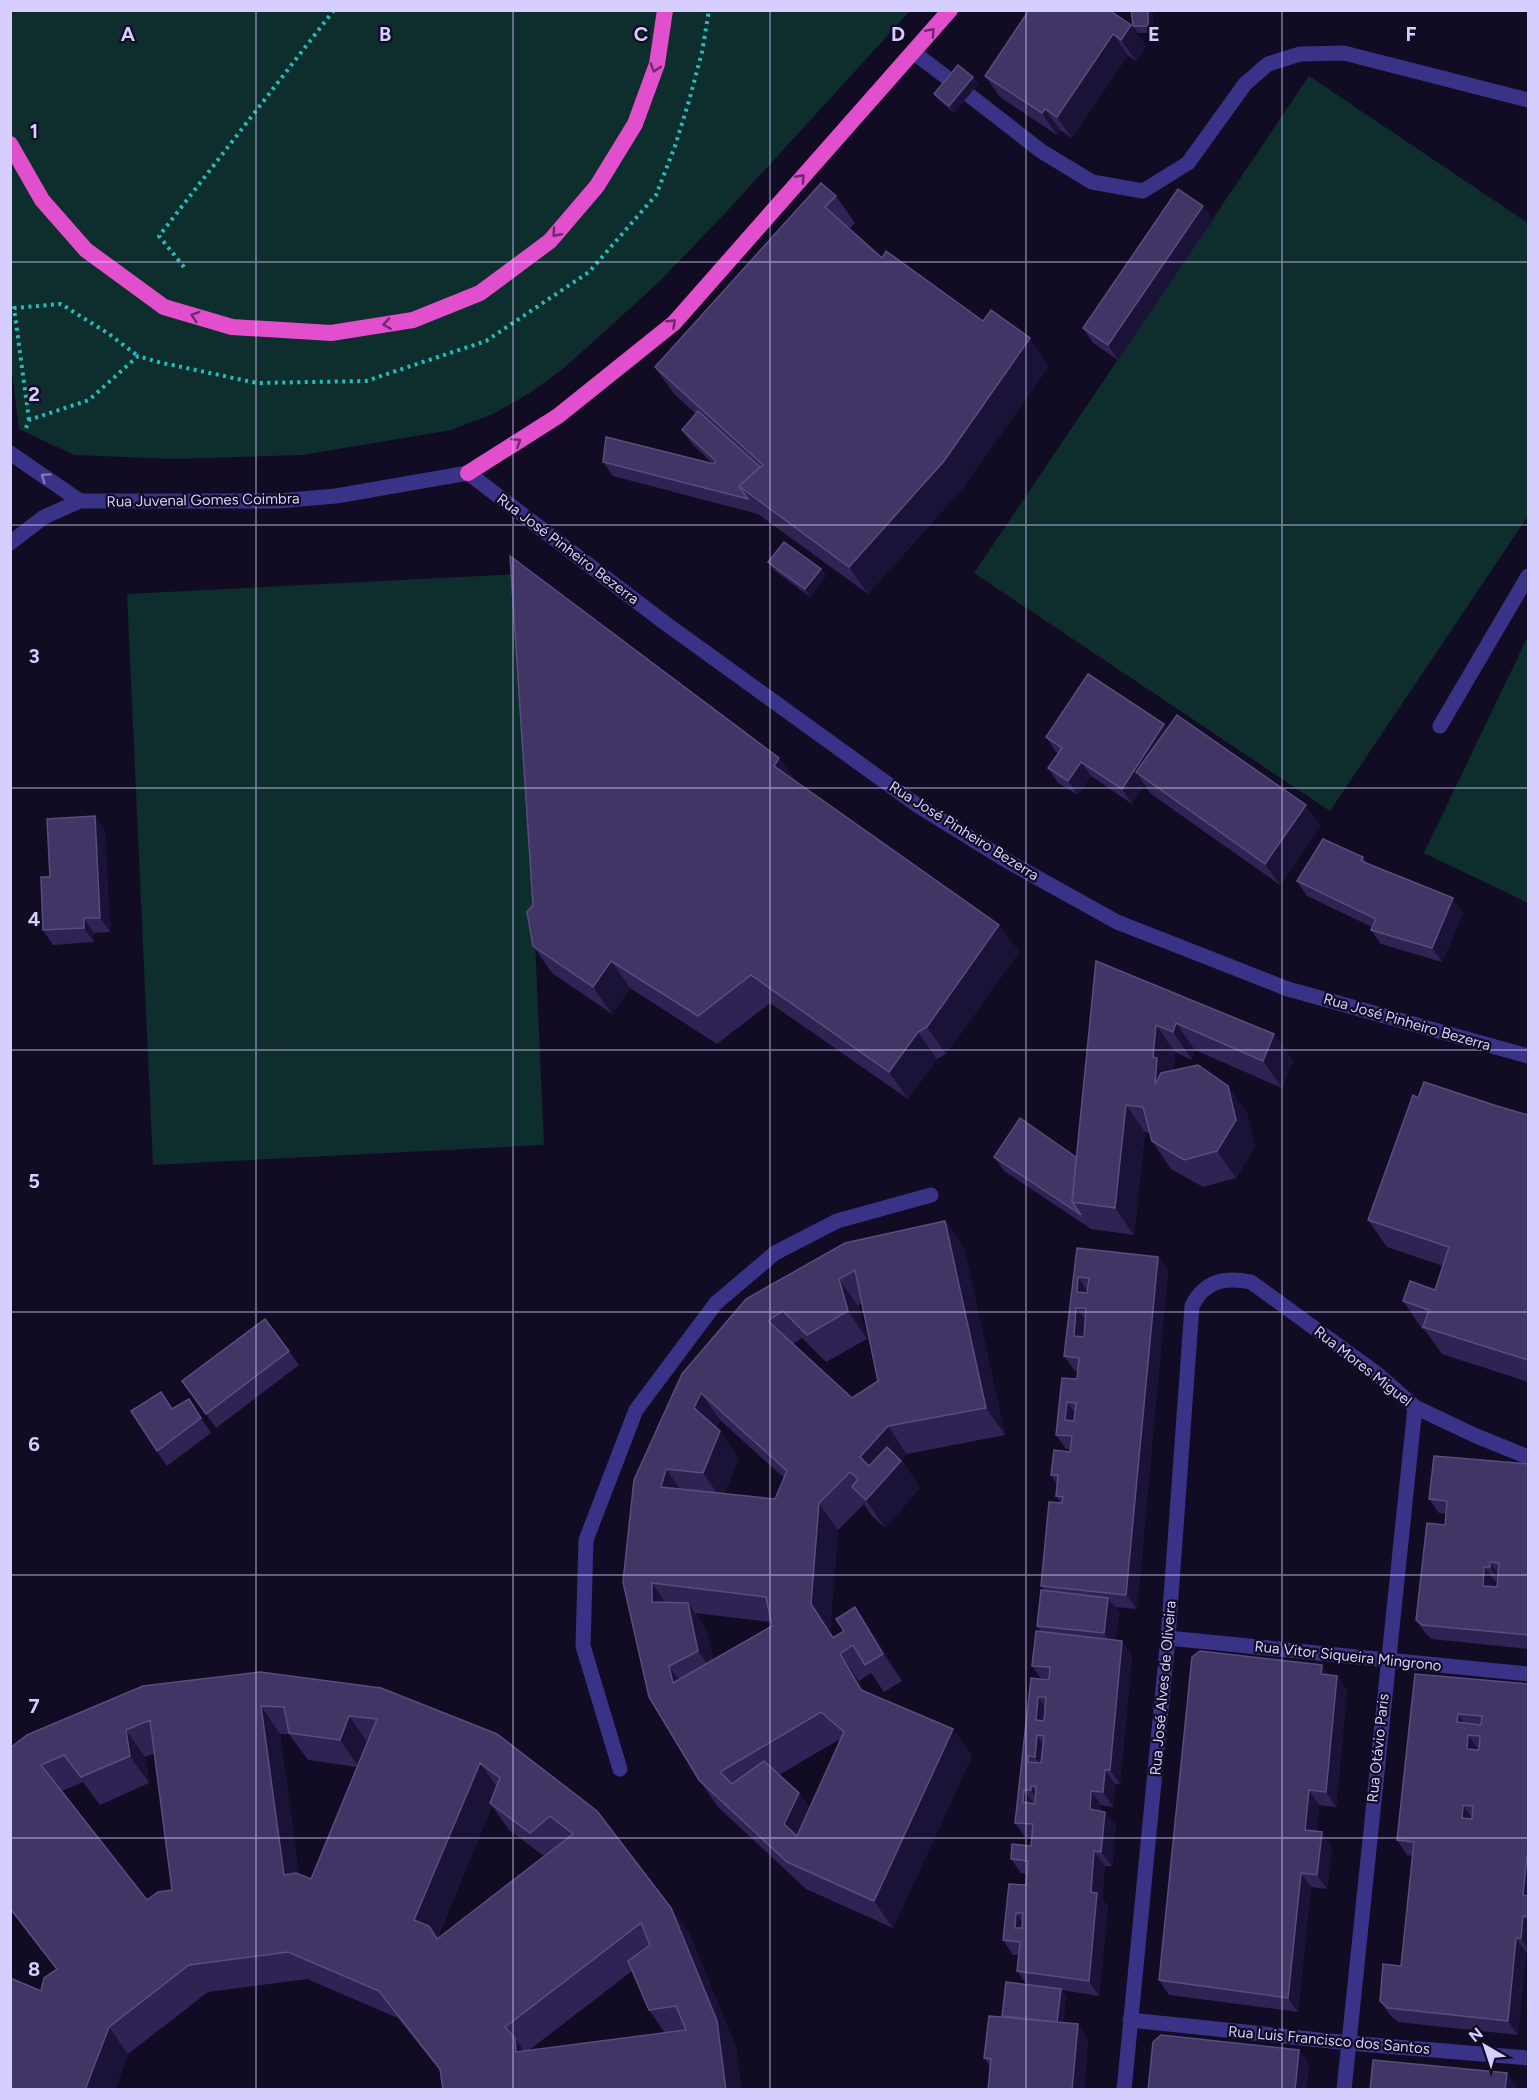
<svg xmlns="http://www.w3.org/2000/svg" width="1539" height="2100" font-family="Figtree,sans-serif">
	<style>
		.green { fill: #0e2d2d }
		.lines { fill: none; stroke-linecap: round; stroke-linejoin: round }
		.path { stroke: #23bdba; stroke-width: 4; stroke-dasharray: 3 4.5; stroke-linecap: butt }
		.service { stroke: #393286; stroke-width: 15 }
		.minor { stroke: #393286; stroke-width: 15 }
		.tertiary { stroke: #393286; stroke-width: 15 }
		.trunk { stroke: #e24fcc; stroke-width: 16 }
		.wall { fill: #2f2353; fill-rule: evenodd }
		.shaded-wall { fill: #1b1238 }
		.building { fill: #403565; stroke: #584d7e; stroke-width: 1.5; fill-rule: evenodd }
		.oneway { stroke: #6f2a6f }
		.oneway2 { stroke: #7f78bc }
		.grid { fill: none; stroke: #d5ceff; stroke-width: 1.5; stroke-opacity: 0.55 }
		.labels { text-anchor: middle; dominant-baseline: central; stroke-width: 4.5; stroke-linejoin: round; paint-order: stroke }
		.street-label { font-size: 15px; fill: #d5ceff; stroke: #110c23 }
		.grid-label { font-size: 20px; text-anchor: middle; font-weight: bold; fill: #d5ceff; stroke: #110c23; stroke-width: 4.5; stroke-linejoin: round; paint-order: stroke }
	</style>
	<rect width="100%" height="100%" fill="#110c23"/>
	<!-- green -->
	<g class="green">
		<polygon points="10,11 910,11 729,209 659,282 564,368 530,393 493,414 451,430 302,455 174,459 74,455 19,429 10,357"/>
		<polygon points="1309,76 1528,223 1528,516 1330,811 974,573"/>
		<polygon points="519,574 544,1145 153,1165 127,594"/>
		<polygon points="1528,636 1528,903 1424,853"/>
	</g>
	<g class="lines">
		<!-- path -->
		<g class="path">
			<polyline points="184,267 159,236 334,10"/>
			<polyline points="29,420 14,308 61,304 109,334 138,356"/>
			<polyline points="26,428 29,420 89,400 138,356 158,362 257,383 366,381 486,341 589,272 656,195 675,146 689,101 702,52 709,10"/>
		</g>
		<!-- service -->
		<g class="service">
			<polyline points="913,52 954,83"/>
			<polyline points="969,95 1041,151 1092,182 1143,191 1188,163 1245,84 1268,64 1300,54 1344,53 1528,100"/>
			<polyline points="1440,726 1528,576"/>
			<polyline points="620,1769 583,1646 586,1540 636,1410 716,1303 775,1253 837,1221 931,1195"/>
		</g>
		<!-- minor -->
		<g class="minor">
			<polyline points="1168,1638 1528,1674"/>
			<polyline points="1130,2020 1349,2043 1528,2058"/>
			<path d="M1124,2090L1168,1638L1192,1306C1205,1280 1225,1277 1251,1282L1376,1373L1415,1407L1474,1435L1528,1457"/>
			<polyline points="1344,2090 1415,1407"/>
		</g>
		<!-- tertiary -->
		<g class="tertiary">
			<polyline points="10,453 80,501"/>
			<polyline points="10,543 44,517 80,501 277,501 336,496 468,473 665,623 917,805 1009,862 1117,922 1288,989 1528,1056"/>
		</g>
		<!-- trunk -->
		<g class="trunk">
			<polyline points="10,144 42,200 86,250 164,307 232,327 331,333 413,320 480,293 550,241 597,186 635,124 657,64 665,10"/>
			<polyline points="468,473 558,416 674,323 950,10"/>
		</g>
	</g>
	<!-- wall -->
	<g class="wall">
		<polygon points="1029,10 1114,10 1113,13 1131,25 1146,46 1136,61 1128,55 1072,138 1060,130 1057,135 1000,97 985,76"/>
		<polygon points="1131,10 1153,10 1153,33 1138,33 1133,26"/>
		<polygon points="973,77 978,84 954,113 940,101 934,94"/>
		<polygon points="836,196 855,223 849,229 882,258 983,321 1049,366 963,488 868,594 758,514 613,476 603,462 713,464 692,444 682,430 696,414 674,394 655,367"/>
		<polygon points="1203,206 1213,220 1118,360 1093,343 1083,328"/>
		<polygon points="768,562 821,569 826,576 810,597 774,570"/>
		<polygon points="1167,728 1321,826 1280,885 1151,794 1144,784 1132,804 1091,776 1078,795 1058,783 1048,768 1058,753 1056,752 1046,737"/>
		<polygon points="779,758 796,782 999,925 1019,952 946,1054 937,1059 908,1099 770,1003 717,1044 630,988 612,1014 552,973 533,946"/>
		<polygon points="105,831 110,932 94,933 94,942 53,945 43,930"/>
		<polygon points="1363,857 1367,864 1463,913 1442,962 1381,944 1371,930 1372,927 1307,896 1297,881"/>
		<polygon points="1096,961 1274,1034 1293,1061 1282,1088 1195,1050 1192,1060 1175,1052 1173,1070 1247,1113 1255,1147 1236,1178 1203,1187 1171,1169 1152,1141 1150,1133 1145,1132 1134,1235 1091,1229 1004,1171 994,1157 1076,1157"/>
		<polygon points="1418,1098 1497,1106 1528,1115 1528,1382 1442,1354 1424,1329 1422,1329 1403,1301 1435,1290 1443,1266 1387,1247 1368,1220"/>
		<path d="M945,1221L964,1248L1005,1435L907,1454L901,1460L920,1488L885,1528L871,1515L864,1504L838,1530L830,1631L834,1638L874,1635L902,1681L884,1692L871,1673L859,1681L865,1692L953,1729L972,1756L893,1928L806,1889L718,1807L699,1780L649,1697L634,1480L746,1299ZM862,1303L878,1381L852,1398L793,1344L802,1338L826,1362L867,1339L858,1306ZM720,1420L784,1478L775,1499L724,1494L739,1458L716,1428ZM695,1613L771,1622L772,1626L713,1660L707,1631ZM840,1739L810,1808L799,1793L779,1775Z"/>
		<polygon points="1077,1248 1158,1257 1168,1271 1137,1609 1115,1607 1119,1612 1115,1640 1132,1655 1120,1784 1115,1784 1113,1807 1101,1805 1101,1811 1105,1812 1116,1826 1112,1866 1105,1866 1102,1899 1108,1907 1099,1996 1062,1990 1066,1996 1063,2023 1088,2039 1084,2090 988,2090 990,2067 984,2058 1003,2017 1027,1985 1017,1971 1019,1955 1013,1955 1003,1940 1026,1885 1027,1874 1021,1873 1011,1859 1031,1846 1032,1838 1025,1837 1015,1823 1031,1678 1042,1680 1032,1666 1041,1632 1037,1626 1044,1590 1041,1586 1061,1503 1056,1496 1057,1484 1051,1475 1070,1452 1070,1449 1066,1449 1056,1435 1062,1378 1077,1379 1078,1371 1075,1371 1064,1356"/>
		<polygon points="289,1351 299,1365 216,1428 182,1381"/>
		<polygon points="189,1399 211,1433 167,1466 157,1451 173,1409"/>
		<path d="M1528,1464V1649L1432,1639L1426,1634L1416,1620L1445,1525L1446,1514L1439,1513L1429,1499ZM1495,1581H1497V1587H1494Z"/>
		<polygon points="1415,1674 1528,1684 1528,1953 1526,1952 1518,2035 1398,2022 1390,2015 1380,2001 1401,1966 1412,1856 1407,1855 1397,1840"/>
		<polygon points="1329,1675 1337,1676 1347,1690 1336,1807 1319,1805 1316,1831 1332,1846 1327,1889 1311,1887 1298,2012 1169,1995 1159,1980"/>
		<path d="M143,1686L497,1734L671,1908L690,1935L736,2048L741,2090H443L441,2072L398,2018L307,1979L208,1992L128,2054L115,2090H10L41,1991L56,1969L10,1910V1748ZM280,1734H289L308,1760L357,1767L311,1879L299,1874ZM155,1753L172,1890L147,1900L62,1791L83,1782L100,1805L149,1783L145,1757ZM492,1806L509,1830L544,1856L437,1939ZM632,1971L649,2010L665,2033L528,2051Z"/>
	</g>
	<!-- shaded-wall -->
	<g class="shaded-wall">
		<polygon points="1148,10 1153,10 1153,33 1148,26"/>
		<polygon points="1131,25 1146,46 1136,61 1121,40"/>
		<polygon points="1113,34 1128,55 1072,138 1057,117"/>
		<polygon points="973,77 978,84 954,113 949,106"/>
		<polygon points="1045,109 1060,130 1057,135 1042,113"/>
		<polygon points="1203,206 1213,220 1118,360 1108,345"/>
		<polygon points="1030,338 1049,366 963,488 868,594 849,567"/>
		<polygon points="821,569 826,576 810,597 805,589"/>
		<polygon points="1164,724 1174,739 1136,772 1144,784 1132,804 1122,789"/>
		<polygon points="779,758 798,785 774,766"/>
		<polygon points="1081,762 1091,776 1078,795 1068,781"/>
		<polygon points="1306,805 1321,826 1280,885 1265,864"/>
		<polygon points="95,816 105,831 110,932 100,918"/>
		<polygon points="1453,898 1463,913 1442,962 1432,948"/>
		<polygon points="84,918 94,933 94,942 84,928"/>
		<polygon points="999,925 1019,952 946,1054 927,1027"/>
		<polygon points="611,961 630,988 612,1014 593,987"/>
		<polygon points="1176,1023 1195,1050 1192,1060 1173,1032"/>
		<polygon points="1156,1025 1175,1052 1173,1080 1155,1085 1153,1057"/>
		<polygon points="918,1032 937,1059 908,1099 889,1072"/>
		<polygon points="1274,1034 1293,1061 1282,1088 1263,1061"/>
		<polygon points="1228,1086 1247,1113 1255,1147 1236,1178 1217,1151"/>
		<polygon points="1126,1105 1145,1132 1134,1235 1115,1208"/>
		<polygon points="945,1221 964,1248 1005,1435 986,1408"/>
		<polygon points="1158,1257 1168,1271 1137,1609 1126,1595"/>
		<polygon points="1078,1277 1088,1292 1087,1306 1077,1292"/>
		<polygon points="839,1279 858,1306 867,1339 848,1311"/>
		<polygon points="1076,1308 1087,1322 1084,1350 1074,1336"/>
		<polygon points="701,1393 720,1420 713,1435 694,1408"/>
		<polygon points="1067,1402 1077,1416 1075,1435 1065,1420"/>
		<polygon points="888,1426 907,1454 879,1485 860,1457"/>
		<polygon points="720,1431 739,1458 722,1500 703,1473"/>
		<polygon points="901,1461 920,1488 885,1528 866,1500"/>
		<polygon points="666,1469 685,1496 661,1487"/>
		<polygon points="819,1503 838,1530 830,1631 843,1652 811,1604"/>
		<polygon points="1490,1562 1500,1577 1500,1582 1490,1567"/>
		<polygon points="1484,1567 1495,1581 1493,1600 1483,1586"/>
		<polygon points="652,1583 671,1611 652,1602"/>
		<polygon points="1108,1598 1119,1612 1114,1648 1104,1633"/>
		<polygon points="688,1603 707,1631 717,1678 698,1651"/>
		<polygon points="855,1607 874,1635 902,1681 883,1654"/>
		<polygon points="1122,1641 1132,1655 1120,1784 1110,1770"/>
		<polygon points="840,1654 859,1681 880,1717 861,1690"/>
		<polygon points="1322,1665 1332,1679 1321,1674"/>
		<polygon points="669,1666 688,1693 673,1683"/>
		<polygon points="1337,1676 1347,1690 1336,1807 1326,1792"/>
		<polygon points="1038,1697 1048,1711 1046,1735 1036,1720"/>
		<polygon points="261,1706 280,1734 303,1902 284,1875"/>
		<polygon points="1458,1714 1468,1728 1457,1722"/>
		<polygon points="349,1716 368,1743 359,1767 340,1740"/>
		<polygon points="953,1729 972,1756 893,1928 874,1901"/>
		<polygon points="126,1730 145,1757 149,1783 130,1756"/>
		<polygon points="1037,1735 1047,1750 1046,1772 1035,1757"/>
		<polygon points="1468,1735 1479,1750 1467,1749"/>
		<polygon points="480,1763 499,1790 490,1803 492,1806 437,1938 414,1920"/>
		<polygon points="1105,1770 1115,1784 1113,1807 1103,1792"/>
		<polygon points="1031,1786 1041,1800 1041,1805 1031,1790"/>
		<polygon points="1024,1790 1034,1804 1023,1802"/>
		<polygon points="1309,1790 1319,1805 1315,1845 1305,1830"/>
		<polygon points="1091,1791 1101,1805 1100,1824 1090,1809"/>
		<polygon points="799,1793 818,1820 803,1851 784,1824"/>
		<polygon points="1463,1805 1473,1820 1462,1818"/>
		<polygon points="1105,1812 1116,1826 1112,1866 1101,1852"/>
		<polygon points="1322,1832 1332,1846 1327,1889 1317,1875"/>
		<polygon points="1094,1851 1105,1866 1102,1899 1108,1907 1099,1996 1089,1981 1091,1892"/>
		<polygon points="1527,1855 1528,1857 1528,1903 1523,1895"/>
		<polygon points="1301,1873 1311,1887 1298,2012 1288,1998"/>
		<polygon points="671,1908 690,1935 736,2048 741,2090 726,2090"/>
		<polygon points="1016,1913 1026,1928 1015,1928"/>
		<polygon points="1523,1916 1528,1923 1528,1949 1521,1938"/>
		<polygon points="1516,1938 1526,1952 1518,2035 1508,2021"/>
		<polygon points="1061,1989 1066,1996 1062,2030 1057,2023"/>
		<polygon points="1078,2024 1088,2039 1084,2090 1072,2090"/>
		<polygon points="109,2027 128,2054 115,2090 85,2090"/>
		<polygon points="515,2038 534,2066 516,2052"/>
		<polygon points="1299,2050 1309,2064 1307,2090 1295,2090"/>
		<polygon points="1507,2073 1517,2087 1517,2090 1505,2090"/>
	</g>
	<!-- building -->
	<g class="building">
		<polygon points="1029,10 1109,10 1131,25 1121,40 1113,34 1057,117 1045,109 1042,113 985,76"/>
		<polygon points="1131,10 1148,10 1148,26 1133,26"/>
		<polygon points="958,65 973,77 949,106 934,94"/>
		<polygon points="821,183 836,196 825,207 882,258 886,251 983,321 991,310 1030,338 944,461 849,567 739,486 763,465 655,367"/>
		<polygon points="1178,189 1203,206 1108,345 1083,328"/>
		<polygon points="698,411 760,467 739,486 748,499 603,462 606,437 714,464 716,461 682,430"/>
		<polygon points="784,542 821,569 805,589 768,562"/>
		<polygon points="510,556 779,758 774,766 999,925 927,1027 918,1032 889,1072 751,975 698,1016 611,961 593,987 533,946 527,912 533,905"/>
		<polygon points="1088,674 1164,724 1122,789 1081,762 1068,781 1048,768 1062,748 1046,737"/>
		<polygon points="1177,715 1306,805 1265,864 1136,772"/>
		<polygon points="95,816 100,918 84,918 84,928 43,930 41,877 50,877 47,819"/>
		<polygon points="1323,839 1363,857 1361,861 1453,898 1432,948 1371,930 1376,919 1297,881"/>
		<polygon points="1096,961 1274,1034 1263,1061 1176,1023 1173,1032 1156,1025 1153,1057 1157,1058 1155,1085 1161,1073 1198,1065 1228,1086 1236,1120 1217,1151 1184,1160 1152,1141 1143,1107 1126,1105 1115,1208 1072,1202"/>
		<polygon points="1424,1082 1497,1106 1528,1115 1528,1360 1423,1327 1429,1310 1403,1301 1410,1281 1435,1290 1449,1247 1368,1220 1413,1095 1418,1098"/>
		<polygon points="1020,1118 1076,1157 1072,1202 1081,1215 994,1157"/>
		<path d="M945,1221L986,1408L888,1426L860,1457L869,1466L887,1447L901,1461L866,1500L852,1487L858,1479L850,1472L819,1503L811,1604L833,1638L844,1631L836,1619L855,1607L883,1654L865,1665L853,1645L840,1654L861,1690L953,1729L874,1901L787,1862L699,1780L649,1697L623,1582L634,1480L682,1374L746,1299L845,1243ZM855,1270L878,1381L852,1398L768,1321L783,1311L807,1335L848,1311L839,1279ZM701,1393L787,1471L775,1499L661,1487L666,1469L703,1473L720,1431L694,1408ZM652,1583L766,1597L772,1626L673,1683L669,1666L698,1651L688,1603L652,1602ZM821,1712L844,1732L797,1836L784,1824L799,1793L764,1761L732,1784L720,1772Z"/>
		<path d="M1077,1248L1158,1257L1126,1595L1041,1586L1049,1502L1062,1503L1063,1497L1056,1496L1058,1475H1051L1054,1450L1070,1452L1072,1436L1056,1435L1062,1378L1077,1379L1079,1358L1064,1356ZM1078,1277L1089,1278L1087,1293L1077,1292ZM1076,1308H1086L1084,1337L1074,1336ZM1067,1402L1076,1403L1074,1421L1065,1420Z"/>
		<polygon points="265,1319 289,1351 206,1414 182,1381"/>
		<polygon points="161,1392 172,1409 189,1399 201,1418 157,1451 131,1411"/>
		<path d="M1434,1456L1528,1464V1635L1422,1625L1416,1620L1427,1523L1445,1525L1447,1501L1429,1499ZM1490,1562L1499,1563L1497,1587L1483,1586L1484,1567H1490Z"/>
		<polygon points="1041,1590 1108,1598 1104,1633 1037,1626"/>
		<path d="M1036,1631L1122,1641L1110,1770H1105L1103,1792L1091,1791L1090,1809L1105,1812L1101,1852L1094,1851L1091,1892L1097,1893L1089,1981L1017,1971L1020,1942L1003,1940L1009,1884L1026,1885L1028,1861L1011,1859L1012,1844L1031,1846L1033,1824L1015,1823L1031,1678L1049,1680L1050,1667L1032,1666ZM1038,1697H1046L1044,1721L1036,1720ZM1037,1735L1044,1736L1041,1763L1028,1762V1756L1035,1757ZM1031,1786H1036L1035,1804L1023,1802L1024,1790H1031ZM1016,1913H1023L1022,1928H1015Z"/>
		<polygon points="1200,1651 1322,1665 1321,1674 1337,1676 1326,1792 1309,1790 1305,1830 1322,1832 1317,1875 1301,1873 1288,1998 1159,1980 1192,1657"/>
		<path d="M260,1672L381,1688L497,1734L597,1811L671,1908L717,2021L726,2090H443L440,2069L379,1991L288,1952L189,1965L109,2027L85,2090H10V1978L41,1991L44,1978L57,1969L10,1908V1748L27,1735L143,1686ZM261,1706L284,1707L289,1733L340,1740L349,1716L377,1719L311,1879L296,1873L284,1875ZM150,1720L172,1890L158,1892L147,1900L41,1765L64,1755L81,1777L130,1756L126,1730ZM480,1763L500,1778L490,1803L530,1833L550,1816L573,1834L437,1939L429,1926L414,1920ZM641,1923L650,1945L628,1961L649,2010L676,2006L686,2030L516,2052L515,2038L505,2027Z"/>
		<path d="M1415,1674L1528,1684V1855H1527L1523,1895L1528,1896V1917L1523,1916L1521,1938H1516L1508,2021L1388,2008L1380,2001L1383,1964L1401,1966L1414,1842L1397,1840ZM1458,1714L1482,1716L1481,1725L1457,1722ZM1468,1735L1480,1736L1479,1750L1467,1749ZM1463,1805L1473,1806L1472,1819L1462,1818Z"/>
		<polygon points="1006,1982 1061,1989 1057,2022 1002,2016"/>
		<polygon points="989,2016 1078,2024 1072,2090 988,2090 991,2059 984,2058"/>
		<polygon points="1161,2035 1299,2050 1295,2090 1148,2090 1153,2042"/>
		<polygon points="1373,2060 1507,2073 1505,2090 1370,2090"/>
	</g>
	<!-- one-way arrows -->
	<defs><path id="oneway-chevron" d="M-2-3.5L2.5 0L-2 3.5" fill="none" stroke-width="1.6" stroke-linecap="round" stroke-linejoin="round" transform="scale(1.5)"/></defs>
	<g class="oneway">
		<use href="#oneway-chevron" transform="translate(931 32) rotate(-48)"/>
		<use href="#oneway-chevron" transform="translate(655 68) rotate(107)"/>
		<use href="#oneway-chevron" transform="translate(801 178) rotate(-48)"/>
		<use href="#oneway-chevron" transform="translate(556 233) rotate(132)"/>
		<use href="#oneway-chevron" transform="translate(195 316) rotate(-163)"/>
		<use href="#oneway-chevron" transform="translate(672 323) rotate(-43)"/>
		<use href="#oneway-chevron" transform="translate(387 324) rotate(171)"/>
		<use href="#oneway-chevron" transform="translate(517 442) rotate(-32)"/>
	</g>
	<use class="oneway2" href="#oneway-chevron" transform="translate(45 477) rotate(-145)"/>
	<!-- grid -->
	<path class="grid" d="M256,10V2090M513,10V2090M770,10V2090M1026,10V2090M1282,10V2090M10,262H1528M10,525H1528M10,788H1528M10,1050H1528M10,1312H1528M10,1575H1528M10,1838H1528"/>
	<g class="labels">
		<!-- street labels -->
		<g class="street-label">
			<text transform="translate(203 500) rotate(-1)">Rua Juvenal Gomes Coimbra</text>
			<text transform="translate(568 549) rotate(37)">Rua José Pinheiro Bezerra</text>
			<text transform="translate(964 831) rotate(32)">Rua José Pinheiro Bezerra</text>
			<text transform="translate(1407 1022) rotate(16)">Rua José Pinheiro Bezerra</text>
			<text transform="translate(1363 1366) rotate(38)">Rua Mores Miguel</text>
			<text transform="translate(1348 1656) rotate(6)">Rua Vitor Siqueira Mingrono</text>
			<text transform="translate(1163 1688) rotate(-85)">Rua José Alves de Oliveira</text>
			<text transform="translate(1378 1748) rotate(-84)">Rua Otávio Paris</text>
			<text transform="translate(1329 2040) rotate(5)">Rua Luis Francisco dos Santos</text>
		</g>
	</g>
	<g class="grid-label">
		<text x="128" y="41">A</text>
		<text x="385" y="41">B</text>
		<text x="641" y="41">C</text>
		<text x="898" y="41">D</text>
		<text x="1154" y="41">E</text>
		<text x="1411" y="41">F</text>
		<text x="34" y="138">1</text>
		<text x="34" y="401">2</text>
		<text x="34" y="663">3</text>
		<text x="34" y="926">4</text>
		<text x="34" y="1188">5</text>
		<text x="34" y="1451">6</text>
		<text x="34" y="1713">7</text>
		<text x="34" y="1976">8</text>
	</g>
	<!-- border -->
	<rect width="1539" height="2100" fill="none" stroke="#d5ceff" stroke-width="24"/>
	<!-- north arrow -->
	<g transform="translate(1485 2046) rotate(321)" stroke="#110c23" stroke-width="4.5" paint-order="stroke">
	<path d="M0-4.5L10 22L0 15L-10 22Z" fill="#d5ceff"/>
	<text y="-9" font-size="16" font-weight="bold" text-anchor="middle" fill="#d5ceff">N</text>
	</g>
</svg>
